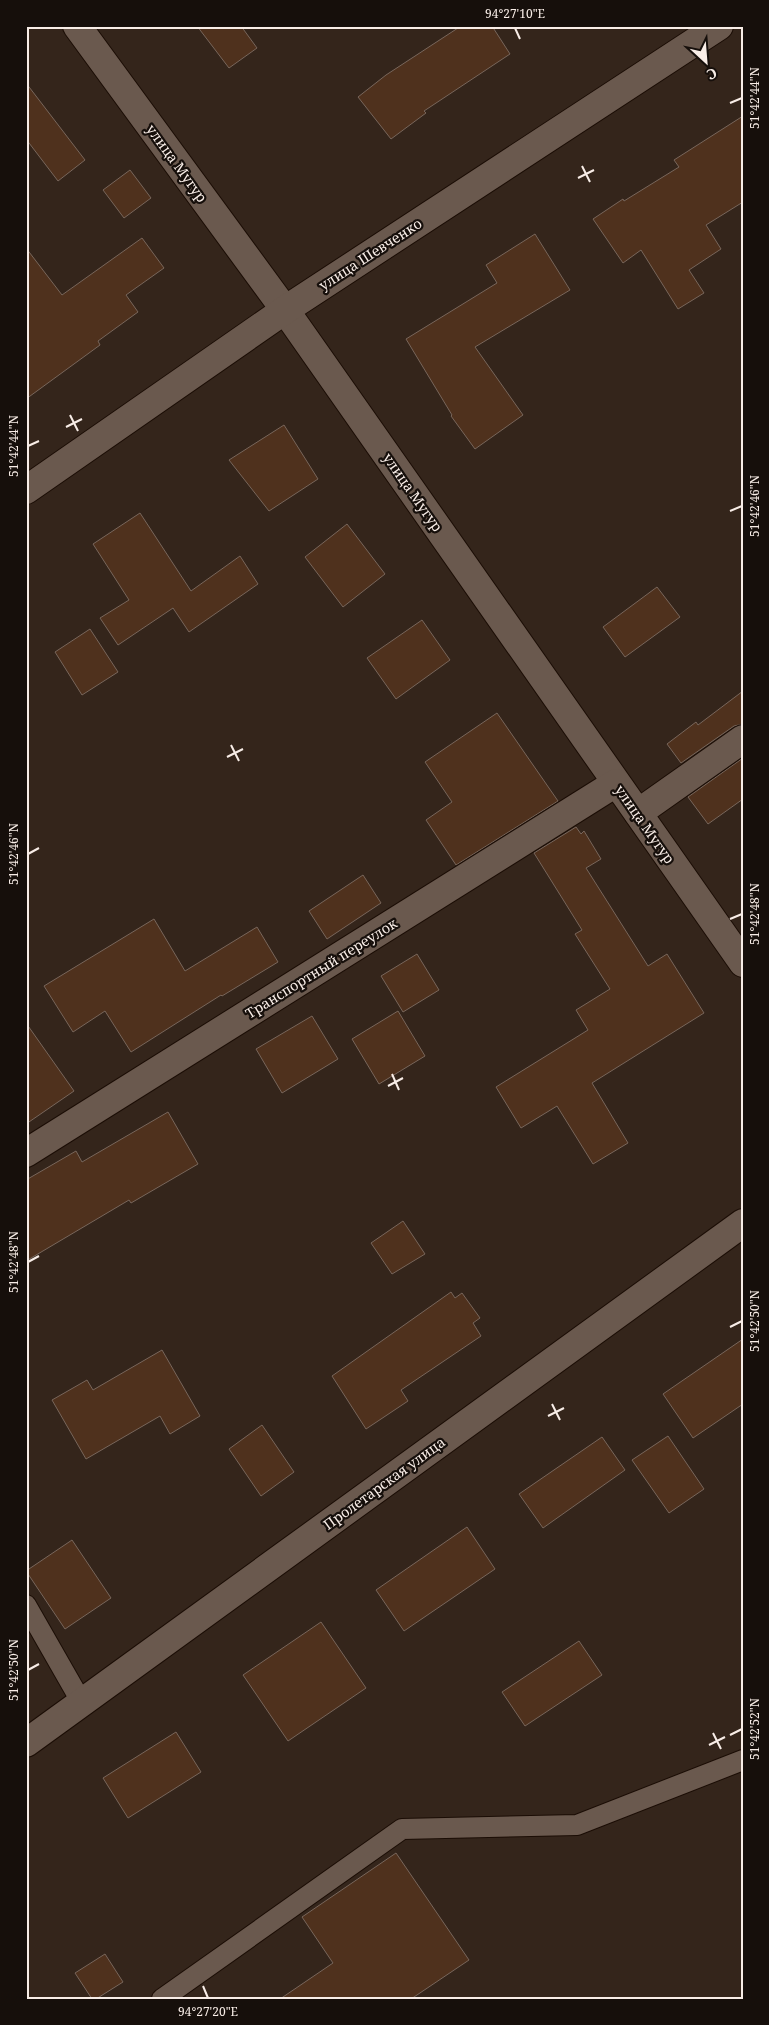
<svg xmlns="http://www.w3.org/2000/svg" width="769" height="2025" font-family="'Noto Serif',serif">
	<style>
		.building { fill: #4f311d; stroke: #78665b }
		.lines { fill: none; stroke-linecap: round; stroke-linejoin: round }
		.lane-casing { stroke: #1b0d05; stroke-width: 22 }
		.street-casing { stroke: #1b0d05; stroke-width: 30 }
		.secondary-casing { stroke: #1b0d05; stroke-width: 30 }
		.lane { stroke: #6a594e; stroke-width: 20 }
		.street { stroke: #6a594e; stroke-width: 28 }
		.secondary { stroke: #6a594e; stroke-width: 28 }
		.ticks { fill: none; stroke: #f8ede7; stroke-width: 2 }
		.labels { text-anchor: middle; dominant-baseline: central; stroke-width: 4.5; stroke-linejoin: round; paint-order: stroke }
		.street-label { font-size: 14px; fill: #f8ede7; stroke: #160f0b }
		.neatline { fill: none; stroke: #f8ede7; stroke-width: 2 }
		.ticks-label { font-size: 12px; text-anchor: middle; fill: #f8ede7 }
	</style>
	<rect width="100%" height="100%" fill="#34251b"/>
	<!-- building -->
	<g class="building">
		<polygon points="197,26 241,26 257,48 229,68"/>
		<polygon points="461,26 492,26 510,54 424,111 426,113 391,139 358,97 386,75"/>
		<polygon points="26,83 85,160 58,181 26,139"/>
		<polygon points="743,116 743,202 706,225 721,249 689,270 704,293 678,309 641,250 623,263 593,219 623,199 624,201 679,167 674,160"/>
		<polygon points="130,170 151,198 124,218 103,190"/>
		<polygon points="535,234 570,290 475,347 523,415 475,449 451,416 452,415 406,339 497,283 486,265"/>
		<polygon points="142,238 164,268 126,295 138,312 98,341 100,345 26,399 26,248 62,295"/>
		<polygon points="284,425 318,479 269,511 229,460"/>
		<polygon points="140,513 191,591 240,556 258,584 189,632 173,608 118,645 100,618 129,600 93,544"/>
		<polygon points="347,524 385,574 343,607 305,557"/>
		<polygon points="657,587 680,617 625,657 603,627"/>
		<polygon points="422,620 450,660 396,699 367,658"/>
		<polygon points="90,629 118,672 82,695 55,652"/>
		<polygon points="743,691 743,724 734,726 681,763 667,744 696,722 698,725"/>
		<polygon points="497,713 558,801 456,865 426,820 452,802 425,762"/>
		<polygon points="743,758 743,799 708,824 688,797"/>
		<polygon points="576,827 581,834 584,831 601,859 586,868 648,966 667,954 704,1013 592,1083 628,1143 593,1164 557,1106 521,1128 496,1087 588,1030 576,1010 610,989 575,934 582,930 534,853"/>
		<polygon points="363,875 381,903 327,939 309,911"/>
		<polygon points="154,919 185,971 257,927 278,962 222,996 221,995 131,1052 105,1011 73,1032 44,986"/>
		<polygon points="417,954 439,990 403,1012 381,976"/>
		<polygon points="398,1011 425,1056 379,1084 352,1039"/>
		<polygon points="312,1016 338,1059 282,1093 256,1049"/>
		<polygon points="26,1023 74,1091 26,1124"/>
		<polygon points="168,1112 198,1164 131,1203 129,1200 26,1261 26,1180 76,1151 82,1162"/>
		<polygon points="403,1221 425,1254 392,1274 371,1243"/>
		<polygon points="451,1292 455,1298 462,1293 480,1318 473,1323 481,1336 401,1390 408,1401 366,1429 332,1376"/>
		<polygon points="743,1339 743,1404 693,1438 663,1394"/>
		<polygon points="162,1350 200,1416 170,1434 160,1416 86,1459 52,1400 87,1380 93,1390"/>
		<polygon points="262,1425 294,1472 261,1496 229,1449"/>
		<polygon points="668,1436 704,1489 669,1513 632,1460"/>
		<polygon points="602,1437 625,1470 543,1528 519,1494"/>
		<polygon points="467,1527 495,1569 404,1631 376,1590"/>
		<polygon points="72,1540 111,1598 65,1629 26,1571"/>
		<polygon points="321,1622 366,1688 288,1741 243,1675"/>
		<polygon points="579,1641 602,1675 525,1726 502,1692"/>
		<polygon points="176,1732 201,1772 128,1818 103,1778"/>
		<polygon points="396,1853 469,1960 411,1999 280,1999 333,1963 302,1917"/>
		<polygon points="105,1954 123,1982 96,1999 92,1999 75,1973"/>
	</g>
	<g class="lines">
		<!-- lane casing -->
		<g class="lane-casing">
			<g id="lane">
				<polyline points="26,1605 82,1703"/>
				<polyline points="162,1999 402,1829 577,1825 743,1760"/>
			</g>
		</g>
		<!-- street casing -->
		<g class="street-casing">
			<g id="street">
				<polyline points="77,26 285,310 743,963"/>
				<polyline points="638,813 743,739"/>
				<polyline points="26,1153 616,783"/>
				<polyline points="26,1743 743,1223"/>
			</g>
		</g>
		<!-- secondary casing -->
		<g class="secondary-casing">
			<polyline id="secondary" points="26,490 285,310 719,26"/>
		</g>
		<!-- lane -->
		<use href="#lane" class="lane"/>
		<!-- street -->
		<use href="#street" class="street"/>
		<!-- secondary -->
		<use href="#secondary" class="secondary"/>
	</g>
	<!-- ticks -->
	<path class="ticks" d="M515,28L520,39M730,103L742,98M582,166L590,182M578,178L594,170M70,415L78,431M66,427L82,419M28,446L39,441M730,511L742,506M231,745L239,761M227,757L243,749M28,854L39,848M730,919L742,914M392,1074L399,1090M388,1086L403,1078M28,1262L39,1256M730,1327L742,1321M552,1404L560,1420M548,1416L564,1408M28,1670L39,1664M713,1733L721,1749M730,1735L742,1729M709,1745L725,1737M203,1986L208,1998"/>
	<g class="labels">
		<!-- street labels -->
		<g class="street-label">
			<text transform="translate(177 163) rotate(54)">улица Мугур</text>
			<text transform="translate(370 254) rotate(-33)">улица Шевченко</text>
			<text transform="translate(413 492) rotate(55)">улица Мугур</text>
			<text transform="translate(645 824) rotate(55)">улица Мугур</text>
			<text transform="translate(321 968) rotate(-32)">Транспортный переулок</text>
			<text transform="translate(384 1483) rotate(-36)">Пролетарская улица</text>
		</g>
	</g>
	<!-- border -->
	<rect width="769" height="2025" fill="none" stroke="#160f0b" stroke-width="55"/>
	<!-- north arrow -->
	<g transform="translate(706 62) rotate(154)" stroke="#160f0b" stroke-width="4" paint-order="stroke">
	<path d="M0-4L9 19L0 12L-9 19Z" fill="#f8ede7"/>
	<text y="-8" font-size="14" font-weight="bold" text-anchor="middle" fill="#f8ede7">С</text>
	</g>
	<rect x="28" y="28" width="714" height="1970" class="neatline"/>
	<g class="ticks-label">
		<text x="515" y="18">94°27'10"E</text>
		<text transform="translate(755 98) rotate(-90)" y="4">51°42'44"N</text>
		<text transform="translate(14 446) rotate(-90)" y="4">51°42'44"N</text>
		<text transform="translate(755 506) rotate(-90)" y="4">51°42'46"N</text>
		<text transform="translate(14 854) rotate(-90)" y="4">51°42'46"N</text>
		<text transform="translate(755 914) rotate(-90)" y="4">51°42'48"N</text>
		<text transform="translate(14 1262) rotate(-90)" y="4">51°42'48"N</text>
		<text transform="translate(755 1321) rotate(-90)" y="4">51°42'50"N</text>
		<text transform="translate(14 1670) rotate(-90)" y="4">51°42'50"N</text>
		<text transform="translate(755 1729) rotate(-90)" y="4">51°42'52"N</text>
		<text x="208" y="2016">94°27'20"E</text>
	</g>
</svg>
